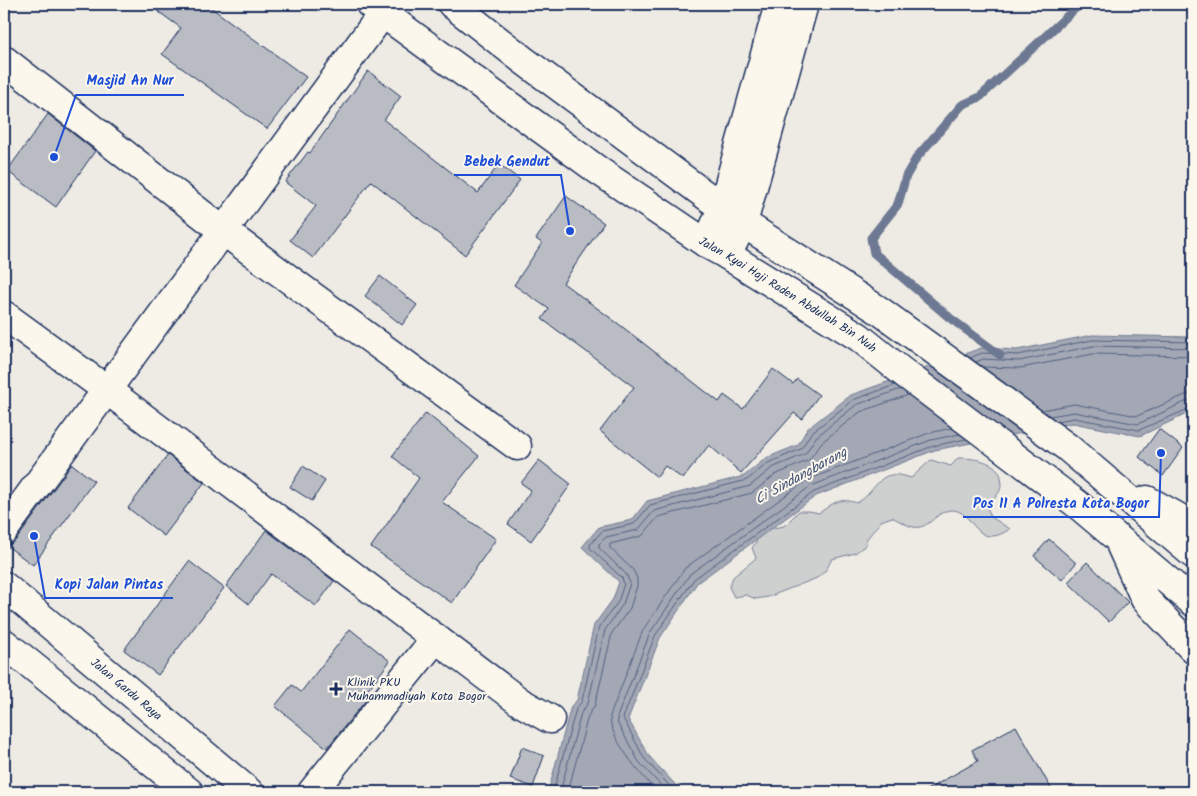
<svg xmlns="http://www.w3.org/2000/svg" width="1197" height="796" font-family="Kalam,sans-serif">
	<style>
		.green { fill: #cecfcf; stroke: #747f96 }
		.water { fill: #a3a8b4; stroke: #6d7892 }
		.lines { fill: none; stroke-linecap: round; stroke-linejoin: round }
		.shore { stroke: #515f80; stroke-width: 1 }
		.stream { stroke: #6d7892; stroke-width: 9 }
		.building { fill: #b9bcc3; stroke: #1b2f5e }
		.minor-casing { stroke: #1b2f5e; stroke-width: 31 }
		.highway-casing { stroke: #1b2f5e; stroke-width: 31 }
		.minor { stroke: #fbf7ec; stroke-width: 28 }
		.highway { stroke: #fbf7ec; stroke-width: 28 }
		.poi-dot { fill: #1b2f5e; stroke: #fbf7ec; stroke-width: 2 }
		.labels { text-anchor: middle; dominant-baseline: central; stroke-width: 4; stroke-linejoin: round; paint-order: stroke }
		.street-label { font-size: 12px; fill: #1b2f5e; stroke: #fbf7ec }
		.poi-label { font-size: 12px; fill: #1b2f5e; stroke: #fbf7ec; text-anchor: start }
		.water-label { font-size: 14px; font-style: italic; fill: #445378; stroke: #fbf7ec }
		.leader { fill: none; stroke: #1d4ed8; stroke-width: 2 }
		.callout-dot { fill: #1d4ed8; stroke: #fbf7ec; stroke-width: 2 }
		.callout-label { font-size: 14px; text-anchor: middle; font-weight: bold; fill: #1d4ed8; stroke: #fbf7ec; stroke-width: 4; stroke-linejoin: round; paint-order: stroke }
	</style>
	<rect width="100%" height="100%" fill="#eeebe4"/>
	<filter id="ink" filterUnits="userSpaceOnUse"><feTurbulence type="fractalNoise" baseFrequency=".02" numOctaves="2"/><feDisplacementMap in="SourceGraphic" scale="10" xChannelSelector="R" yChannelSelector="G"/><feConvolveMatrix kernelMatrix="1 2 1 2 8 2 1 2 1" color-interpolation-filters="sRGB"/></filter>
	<g filter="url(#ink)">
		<!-- green -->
		<path class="green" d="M958,458C975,458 1006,461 1001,487C1000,494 991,501 987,507L991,517L1010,529C974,553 975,509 951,510C935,511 928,533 910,526C904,524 898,520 892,517L881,521L866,540V545L855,553L832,559L826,570L817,578L768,597L756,599L746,595L734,597L729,587L733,577L756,558L752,548L764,530L784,526L799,511H809L819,513C834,503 838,497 857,503C880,489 877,466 911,478L931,460L951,466Z"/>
		<!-- water -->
		<polygon class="water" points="1092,335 1193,337 1193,411 1140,436 1073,423 935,450 816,496 697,583 660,638 628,719 649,756 682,792 555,792 549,789 571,706 577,700 594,625 613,599 619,582 582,547 599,527 632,520 647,501 744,476 766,458 798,445 807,429 851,395 981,348 1017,350"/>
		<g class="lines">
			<!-- shore -->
			<g class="shore">
				<polyline points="970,358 982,353 1018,355 1092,340 1193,342"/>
				<polyline points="976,362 983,359 1019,361 1093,346 1193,348"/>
				<polyline points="983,367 1020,368 1093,354 1193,356"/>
				<polyline points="1042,410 1074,404 1137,416 1185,395 1193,393"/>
				<polyline points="1050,416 1074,412 1138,424 1187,401 1193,401"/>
				<polyline points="1057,421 1074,418 1139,430 1193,407"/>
				<polyline points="557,792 555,785 576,709 582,701 599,627 618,602 624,584 622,578 590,548 590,545 602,531 634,524 650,505 747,480 768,463 801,449 811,433 853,400 895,385"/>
				<polyline points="563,792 562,785 581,713 588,703 605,630 623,604 630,583 626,574 599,548 599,544 606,537 638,530 654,511 750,486 772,468 805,454 816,437 856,405 901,389"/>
				<polyline points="570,792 570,784 588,716 595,705 612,633 630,608 637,586 637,578 633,570 610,548 610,544 642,536 658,517 752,493 775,475 809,460 822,442 860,412 908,395"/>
				<path d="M657,792C642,776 609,738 610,716L643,630L685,568L807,480L929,433L952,428"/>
				<polyline points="667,792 639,762 618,724 617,717 650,633 690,574 811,486 931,440 960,434"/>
				<polyline points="675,792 644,758 623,718 655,636 694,579 814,492 933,446 966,439"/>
			</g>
			<!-- stream -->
			<polyline class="stream" points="1000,355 950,318 874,253 871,238 898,204 906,176 917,157 962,105 980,97 1080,4"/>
		</g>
		<!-- building -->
		<g class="building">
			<polygon points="148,4 206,4 306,77 267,129 162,54 181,28"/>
			<polygon points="368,71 401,96 384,120 478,193 499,164 520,180 465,255 371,181 313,258 290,240 316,206 285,182 308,152 310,153"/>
			<polygon points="48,114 95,151 56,207 7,171"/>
			<polygon points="566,196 604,223 563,283 620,325 719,402 724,395 743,409 773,369 793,384 797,379 819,395 802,419 794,413 741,473 709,445 683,479 665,466 657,477 600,431 634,387 542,319 549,309 514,285 542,243 536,239"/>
			<polygon points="380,276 417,305 402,325 365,296"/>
			<polygon points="426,413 479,456 442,502 496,539 452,603 371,547 419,478 392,456"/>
			<polygon points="1159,429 1183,448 1163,476 1139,457"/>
			<polygon points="168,455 204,483 164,536 128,508"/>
			<polygon points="539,460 571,484 531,541 508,524 531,490 521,483"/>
			<polygon points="72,464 94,481 33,565 7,546 17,539"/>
			<polygon points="303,466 325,481 312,501 290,487"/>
			<polygon points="266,530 334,581 316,606 271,574 249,604 226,586"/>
			<polygon points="1049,539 1076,563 1062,580 1034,556"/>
			<polygon points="189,561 224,588 158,675 124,650"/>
			<polygon points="1087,562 1128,602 1109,622 1068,582"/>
			<polygon points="350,629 390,661 363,696 367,699 327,748 275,706 292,685 301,692"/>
			<polygon points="1016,726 1053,792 923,792 978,761 972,750"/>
			<polygon points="522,747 544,756 533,787 510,779"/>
		</g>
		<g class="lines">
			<!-- minor casing -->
			<g class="minor-casing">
				<g id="minor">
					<polyline points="4,60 222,230 517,446"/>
					<polyline points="707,244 723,206 779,4"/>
					<polyline points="727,255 743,223 804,4"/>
					<polyline points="4,315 107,390 520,702 550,719"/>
					<polyline points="4,530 383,13"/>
					<polyline points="312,792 436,638"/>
				</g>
			</g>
			<!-- highway casing -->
			<g class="highway-casing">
				<g id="highway">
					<path id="s1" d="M370,4L599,171L707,244L727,255L859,337L900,370L1077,504L1193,602"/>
					<polyline points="452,4 523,60 743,223 880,311 1067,447 1193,554"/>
					<polyline points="1147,500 1176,516 1193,527"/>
					<polyline points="1121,546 1145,599 1193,649"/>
					<path id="s2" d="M4,586L249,792"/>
					<polyline points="4,643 189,792"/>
				</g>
			</g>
			<!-- minor -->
			<use href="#minor" class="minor"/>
			<!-- highway -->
			<use href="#highway" class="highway"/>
		</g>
	</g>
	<!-- markers -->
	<path class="poi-dot" d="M333.5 681.5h5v5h5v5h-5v5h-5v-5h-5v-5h5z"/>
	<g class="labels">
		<!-- street labels -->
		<g class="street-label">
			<text stroke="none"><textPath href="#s1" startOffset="509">Jalan Kyai Haji Raden Abdullah Bin Nuh</textPath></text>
			<text stroke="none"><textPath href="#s2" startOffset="160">Jalan Gardu Raya</textPath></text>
		</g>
		<!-- poi labels -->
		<g class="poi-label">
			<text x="347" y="682">Klinik PKU<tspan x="347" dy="14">Muhammadiyah Kota Bogor</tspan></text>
		</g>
		<!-- water labels -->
		<g class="water-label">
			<text transform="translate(801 476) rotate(-29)">Ci Sindangbarang</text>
		</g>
	</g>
	<!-- callouts -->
	<path class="leader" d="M54 157L76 95H184M570 231L561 175H454M1161 453L1159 517H963M34 536L45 598H173"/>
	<g class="callout-dot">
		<circle cx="54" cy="157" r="5"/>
		<circle cx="570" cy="231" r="5"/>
		<circle cx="1161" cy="453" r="5"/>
		<circle cx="34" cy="536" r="5"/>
	</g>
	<g class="callout-label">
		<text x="130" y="85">Masjid An Nur</text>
		<text x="507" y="166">Bebek Gendut</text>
		<text x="1061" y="508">Pos 11 A Polresta Kota Bogor</text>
		<text x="109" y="589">Kopi Jalan Pintas</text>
	</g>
	<!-- margin -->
	<rect width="1197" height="796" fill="none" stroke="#fbf7ec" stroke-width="20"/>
	<rect x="10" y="10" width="1177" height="776" fill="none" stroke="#1b2f5e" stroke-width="2" filter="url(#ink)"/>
</svg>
